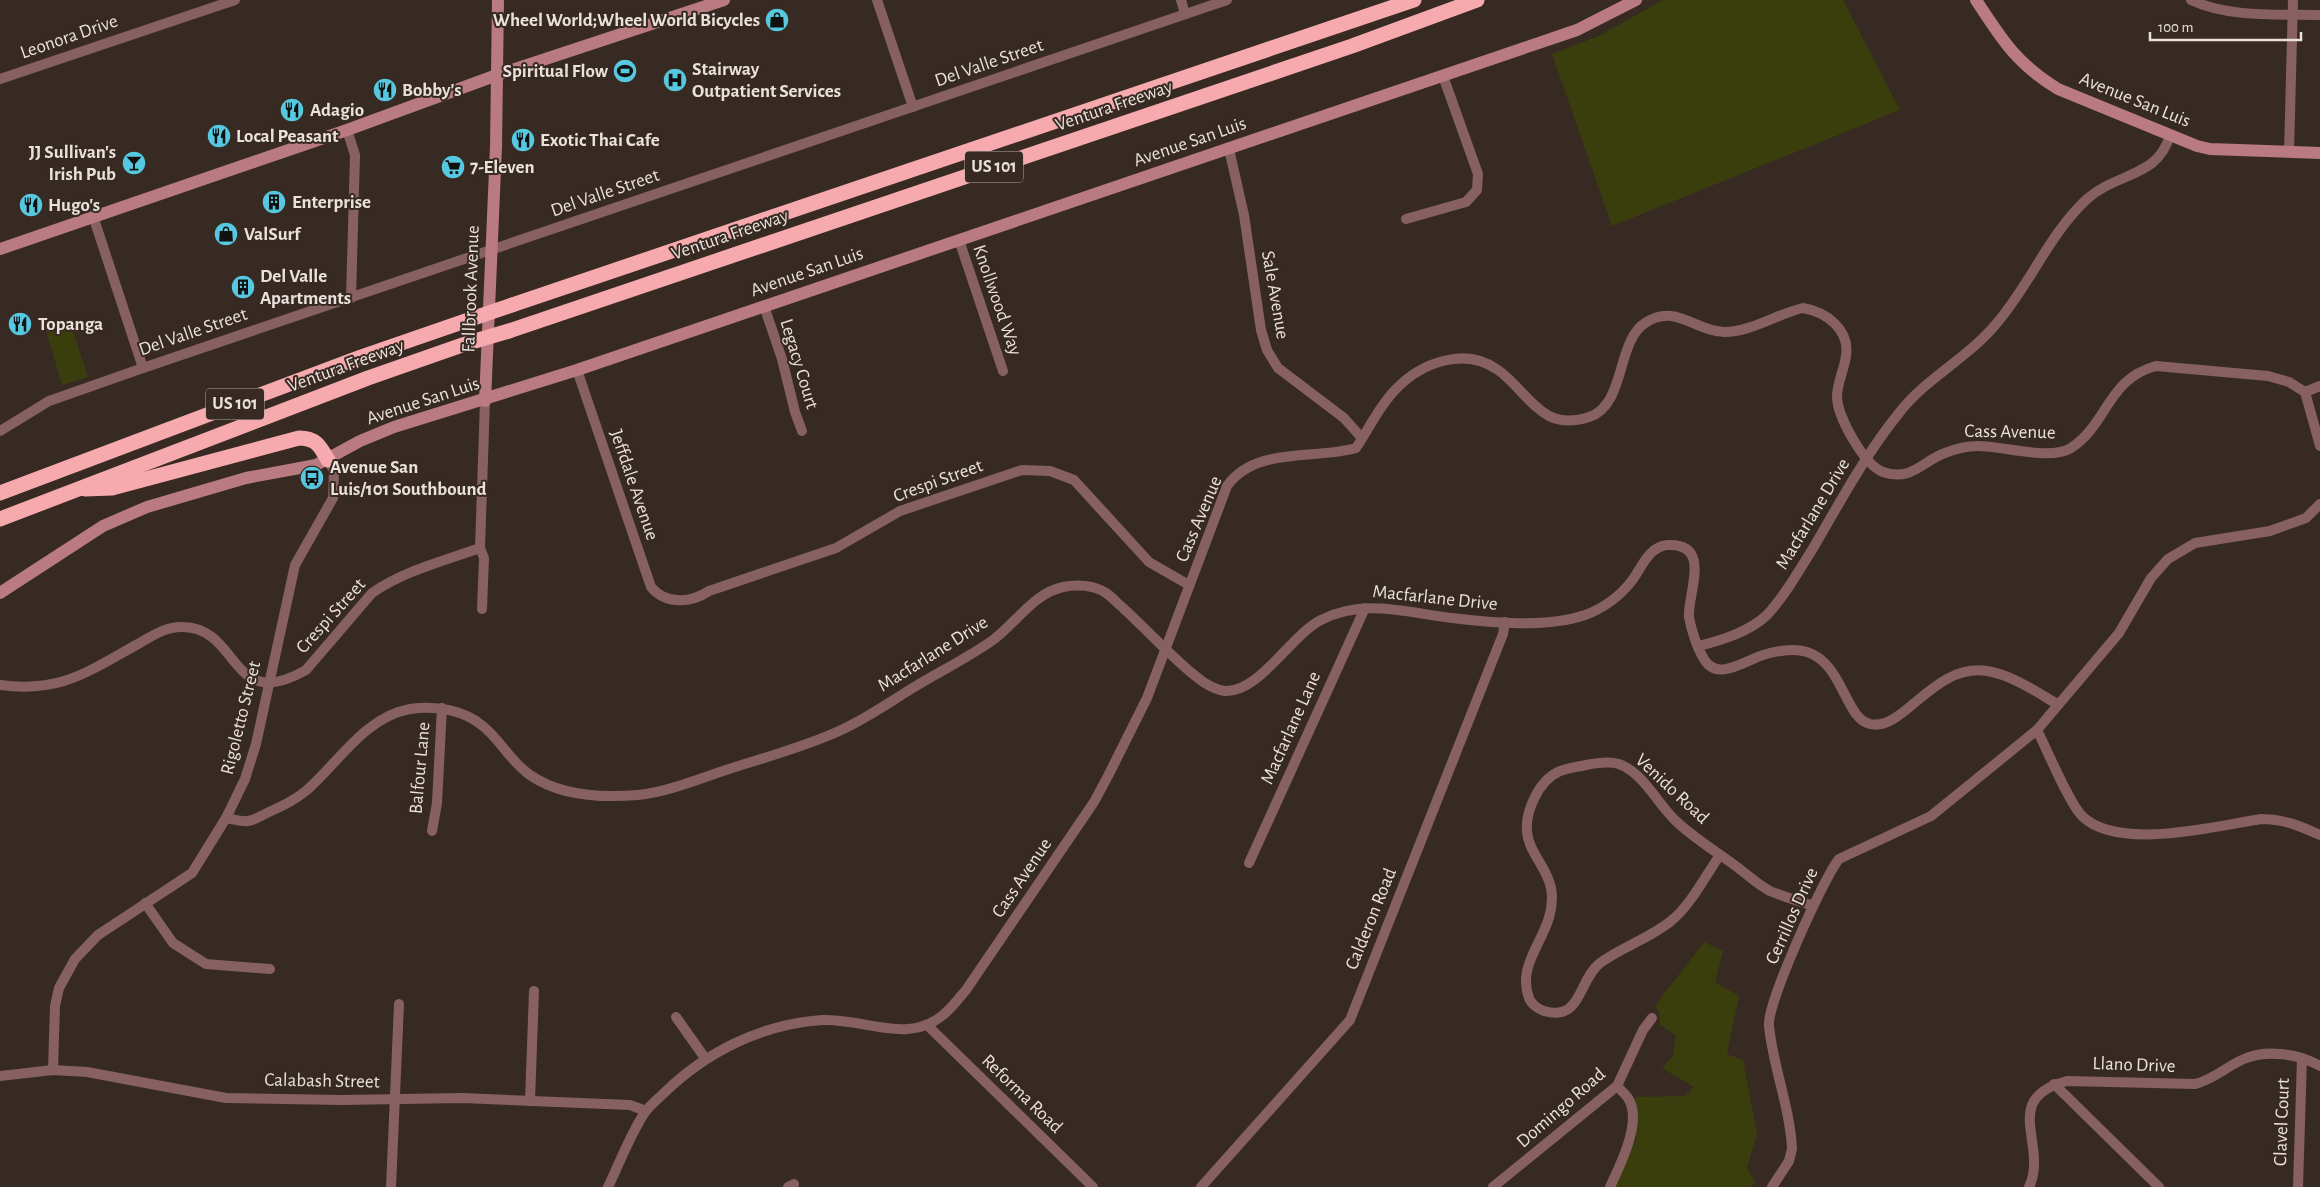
<svg xmlns="http://www.w3.org/2000/svg" width="2320" height="1187" font-family="'Alegreya Sans',sans-serif">
	<style>
		.green { fill: #3a3e0d }
		.lines { fill: none; stroke-linecap: round; stroke-linejoin: round }
		.street { stroke: #876062; stroke-width: 10 }
		.secondary { stroke: #b97b7f; stroke-width: 12 }
		.highway { stroke: #f7aaae; stroke-width: 15 }
		.highway-bridge { stroke: #f7aaae; stroke-width: 15 }
		.labels { text-anchor: middle; dominant-baseline: central; stroke-width: 4; stroke-linejoin: round; paint-order: stroke }
		.shield { fill: #372a23; stroke: #b4aaa5; stroke-width: 1 }
		.shield-label { font-size: 18px; font-weight: bold; fill: #eae1dd }
		.poi-label { font-size: 19px; font-weight: bold; fill: #eae1dd; stroke: #372a23; text-anchor: start }
		.street-label { font-size: 19px; fill: #eae1dd; stroke: #372a23 }
	</style>
	<rect width="100%" height="100%" fill="#372a23"/>
	<!-- green -->
	<g class="green">
		<polygon points="1663,0 1843,0 1900,110 1612,226 1552,54 1599,36"/>
		<polygon points="69,319 88,377 62,385 45,327"/>
		<polygon points="1704,942 1723,951 1715,982 1739,996 1727,1054 1743,1060 1757,1134 1747,1168 1755,1182 1751,1187 1615,1187 1636,1139 1635,1097 1685,1096 1694,1087 1662,1068 1673,1056 1676,1035 1660,1025 1659,1012 1655,1006"/>
	</g>
	<g class="lines">
		<!-- street -->
		<g class="street">
			<polyline points="877,0 913,107"/>
			<polyline points="1181,0 1185,14"/>
			<path d="M2191,0C2229,18 2279,14 2320,15"/>
			<polyline points="0,79 235,0"/>
			<polyline points="347,130 355,155 351,298"/>
			<polyline points="1229,149 1244,215 1261,330 1267,350 1278,368 1344,418 1361,437"/>
			<polyline points="2289,152 2293,0"/>
			<polyline points="93,216 143,368"/>
			<polyline points="1406,219 1466,202 1477,190 1478,174 1443,76"/>
			<polyline points="959,240 1003,371"/>
			<polyline points="764,306 782,359 795,412 802,431"/>
			<path d="M577,370L651,587C666,605 691,603 709,591L836,548L900,511L1022,470L1050,471L1074,480L1149,562L1189,585"/>
			<polyline points="2305,392 2320,386"/>
			<polyline points="0,431 49,401 143,368 1227,0"/>
			<polyline points="482,609 484,558 480,548 485,401"/>
			<path d="M1699,646C1722,640 1749,632 1767,615C1785,596 1798,572 1812,550C1839,504 1865,455 1899,413C1926,378 1968,358 1996,324C2030,285 2049,234 2087,199C2117,172 2158,178 2170,135"/>
			<path d="M0,685C61,693 87,672 138,644C152,636 166,626 183,627C241,628 229,714 306,670L372,593C404,571 443,561 480,548"/>
			<path d="M2037,730C2047,749 2069,804 2083,817C2120,851 2216,826 2261,819C2284,819 2300,826 2320,835"/>
			<path d="M226,818C233,819 241,822 248,821C256,820 262,815 269,812C283,806 295,800 307,790C339,762 365,717 410,709C435,705 465,710 484,727C501,741 511,762 530,775C560,796 602,798 638,795C667,792 696,780 723,771C762,758 802,748 839,731C866,719 891,701 916,686C941,671 969,657 993,640C1016,623 1034,593 1063,587C1077,584 1094,585 1106,593C1112,597 1117,603 1123,608C1145,628 1165,650 1187,669C1199,679 1210,689 1225,691C1259,693 1291,635 1321,620C1364,598 1408,613 1452,618C1492,623 1547,628 1585,615C1602,609 1619,597 1630,583C1641,570 1648,546 1668,545C1713,543 1687,595 1689,617C1691,629 1697,648 1704,659C1717,682 1744,661 1763,655C1775,651 1794,648 1807,652C1843,663 1845,719 1870,724C1904,732 1933,663 1987,671C2012,675 2035,691 2057,704"/>
			<polyline points="432,831 437,803 442,708"/>
			<path d="M1720,855C1706,875 1690,906 1671,921C1650,938 1622,947 1600,963C1578,980 1582,1022 1544,1011C1538,1009 1531,1004 1529,998C1514,958 1559,932 1551,888C1547,867 1529,853 1527,832C1525,811 1539,781 1558,772C1566,768 1577,767 1586,765C1596,763 1609,761 1619,764C1644,773 1658,805 1677,822C1695,839 1717,852 1737,867C1748,875 1758,885 1770,891C1784,897 1799,901 1813,906"/>
			<polyline points="1249,863 1365,608"/>
			<polyline points="145,903 173,943 206,964 270,969"/>
			<polyline points="676,1017 705,1058"/>
			<polyline points="927,1025 1093,1187"/>
			<polyline points="53,1070 55,1006 59,988 75,959 98,935 192,873 226,818 245,779 256,744 295,565 333,498 334,471 328,460"/>
			<polyline points="0,1076 53,1070 87,1072 226,1098 342,1100 462,1098 630,1105 646,1111"/>
			<polyline points="2054,1084 2159,1187"/>
			<polyline points="530,1101 534,991"/>
			<polyline points="391,1187 399,1004"/>
			<path d="M608,1187C620,1162 630,1135 645,1112C650,1105 658,1099 664,1093C706,1052 762,1024 822,1020C864,1018 907,1045 943,1015C952,1008 959,998 966,990L1094,802L1108,776L1147,698L1227,486C1256,446 1314,460 1356,448C1369,429 1379,406 1396,389C1421,363 1465,346 1498,370C1529,392 1541,433 1589,417C1626,405 1616,342 1645,323C1676,303 1694,331 1724,332C1751,332 1777,314 1803,308C1827,312 1850,330 1846,356C1844,370 1837,383 1837,397C1837,416 1864,465 1883,472C1912,482 1922,461 1945,453C1955,449 1967,446 1978,446C2003,446 2051,461 2071,448C2108,424 2107,379 2156,366L2268,376L2289,382L2305,392L2320,446"/>
			<polyline points="788,1187 794,1184"/>
			<polyline points="1201,1187 1350,1020 1503,634 1505,622"/>
			<polyline points="1493,1187 1617,1086 1643,1030 1652,1018"/>
			<path d="M1610,1187C1620,1165 1643,1121 1628,1098C1625,1094 1621,1090 1617,1086"/>
			<path d="M1772,1187L1789,1161L1792,1149C1790,1107 1773,1067 1769,1026C1766,1005 1824,877 1839,859L1931,816L2037,730L2119,633L2151,578L2168,559L2195,543L2270,531L2306,518L2320,504"/>
			<path d="M2029,1187C2049,1145 1999,1099 2067,1081L2195,1084C2213,1080 2227,1066 2244,1059C2267,1049 2299,1054 2320,1066"/>
			<polyline points="2298,1187 2302,1058"/>
		</g>
		<!-- secondary -->
		<g class="secondary">
			<path d="M1976,0C2002,40 2017,64 2058,89L2197,146L2210,149L2320,153"/>
			<polyline points="0,249 347,130 497,75 724,0"/>
			<polyline points="485,401 496,147 498,0"/>
			<polyline points="0,593 103,526 147,507 246,478 316,465 360,441 394,427 577,370 1577,30 1636,0"/>
		</g>
		<!-- highway -->
		<g class="highway">
			<polyline points="512,305 1414,0"/>
			<polyline points="509,331 1352,46 1477,0"/>
			<path d="M85,489L112,488L299,438C316,438 320,446 328,460"/>
			<polyline points="0,493 361,357 471,319"/>
			<polyline points="0,519 368,378 468,343"/>
		</g>
		<!-- highway-bridge -->
		<g class="highway-bridge">
			<polyline points="471,319 512,305"/>
			<polyline points="468,343 509,331"/>
		</g>
	</g>
	<!-- icons -->
	<defs>
		<g id="shop-disc" transform="scale(1.25)"><circle r="9.5" fill="#56c9e0" stroke="#372a23"/><path d="M-5-2.5h2.3a2.7 3.5 0 0 1 5.4 0H5L5.5 6h-11ZM-1.5-2.5h3a1.5 2.3 0 0 0-3 0Z" fill="#111"/></g>
		<g id="stadium-disc" transform="scale(1.25)"><circle r="9.5" fill="#56c9e0" stroke="#372a23"/><path d="M0-5a6.5 5 0 1 0 0 10a6.5 5 0 1 0 0-10ZM-3.5-1.8h7v3.6h-7Z" fill="#111"/></g>
		<g id="hospital-disc" transform="scale(1.25)"><circle r="9.5" fill="#56c9e0" stroke="#372a23"/><path d="M-5-5h3v3.5h4V-5h3V5h-3V1.5h-4V5h-3Z" fill="#111"/></g>
		<g id="restaurant-disc" transform="scale(1.25)"><circle r="9.5" fill="#56c9e0" stroke="#372a23"/><path d="M-5-6h1v4h1v-4h1v4h1v-4h1v5L-1.5 .5V6h-2V.5L-5-1ZM5-6V6H3V1.5H1.5Q1.5-4 5-6Z" fill="#111"/></g>
		<g id="bar-disc" transform="scale(1.25)"><circle r="9.5" fill="#56c9e0" stroke="#372a23"/><path d="M-6-5H6L.8 .8V4.5H3.5V6h-7V4.5H-.8V.8Z" fill="#111"/></g>
		<g id="supermarket-disc" transform="scale(1.25)"><circle r="9.5" fill="#56c9e0" stroke="#372a23"/><path d="M-6-5.5h2.5l.6 2H6L4.5 2H-2.5L-4.4-4H-6ZM-1.5 3.2a1.3 1.3 0 1 0 .1 0ZM3 3.2a1.3 1.3 0 1 0 .1 0Z" fill="#111"/></g>
		<g id="building-disc" transform="scale(1.25)"><circle r="9.5" fill="#56c9e0" stroke="#372a23"/><path d="M-4-6H4V6H1V3H-1V6H-4ZM-2.5-4.3h1.7v1.8h-1.7ZM.8-4.3h1.7v1.8H.8ZM-2.5-1h1.7V.8h-1.7ZM.8-1h1.7V.8H.8Z" fill="#111"/></g>
		<g id="bus-disc" transform="scale(1.25)"><circle r="9.5" fill="#56c9e0" stroke="#372a23"/><path d="M-5-6H5V4H4V6H2V4H-2V6H-4V4H-5ZM-3.5-4V0h7V-4ZM-3.5 1.2v1.5H-2V1.2ZM2 1.2v1.5H3.5V1.2Z" fill="#111"/></g>
	</defs>
	<g fill-rule="evenodd">
		<use href="#shop-disc" x="777" y="20"/>
		<use href="#stadium-disc" x="625" y="71"/>
		<use href="#hospital-disc" x="675" y="80"/>
		<use href="#restaurant-disc" x="385" y="90"/>
		<use href="#restaurant-disc" x="292" y="110"/>
		<use href="#restaurant-disc" x="219" y="136"/>
		<use href="#restaurant-disc" x="523" y="140"/>
		<use href="#bar-disc" x="134" y="163"/>
		<use href="#supermarket-disc" x="453" y="167"/>
		<use href="#building-disc" x="274" y="202"/>
		<use href="#restaurant-disc" x="31" y="205"/>
		<use href="#shop-disc" x="226" y="234"/>
		<use href="#building-disc" x="243" y="287"/>
		<use href="#restaurant-disc" x="20" y="324"/>
		<use href="#bus-disc" x="312" y="478"/>
	</g>
	<g class="labels">
		<!-- shield labels -->
		<g class="shield">
			<rect x="965" y="151.5" width="58" height="31" rx="4"/>
			<rect x="206" y="388.5" width="58" height="31" rx="4"/>
		</g>
		<g class="shield-label">
			<text x="994" y="167">US 101</text>
			<text x="235" y="404">US 101</text>
		</g>
		<!-- poi labels -->
		<g class="poi-label">
			<text x="760" y="20" text-anchor="end">Wheel World;Wheel World Bicycles</text>
			<text x="692" y="69">Stairway<tspan x="692" dy="22">Outpatient Services</tspan></text>
			<text x="608" y="71" text-anchor="end">Spiritual Flow</text>
			<text x="402" y="90">Bobby's</text>
			<text x="310" y="110">Adagio</text>
			<text x="236" y="136">Local Peasant</text>
			<text x="540" y="140">Exotic Thai Cafe</text>
			<text x="116" y="152" text-anchor="end">JJ Sullivan's<tspan x="116" dy="22">Irish Pub</tspan></text>
			<text x="470" y="167">7-Eleven</text>
			<text x="292" y="202">Enterprise</text>
			<text x="48" y="205">Hugo's</text>
			<text x="244" y="234">ValSurf</text>
			<text x="260" y="276">Del Valle<tspan x="260" dy="22">Apartments</tspan></text>
			<text x="38" y="324">Topanga</text>
			<text x="330" y="467">Avenue San<tspan x="330" dy="22">Luis/101 Southbound</tspan></text>
		</g>
		<!-- street labels -->
		<g class="street-label">
			<text transform="translate(69 37) rotate(-19)">Leonora Drive</text>
			<text transform="translate(989 63) rotate(-19)">Del Valle Street</text>
			<text transform="translate(2135 100) rotate(22)">Avenue San Luis</text>
			<text transform="translate(1114 106) rotate(-19)">Ventura Freeway</text>
			<text transform="translate(1190 142) rotate(-19)">Avenue San Luis</text>
			<text transform="translate(605 193) rotate(-19)">Del Valle Street</text>
			<text transform="translate(730 235) rotate(-19)">Ventura Freeway</text>
			<text transform="translate(807 272) rotate(-19)">Avenue San Luis</text>
			<text transform="translate(471 289) rotate(-88)">Fallbrook Avenue</text>
			<text transform="translate(1275 295) rotate(80)">Sale Avenue</text>
			<text transform="translate(997 300) rotate(71)">Knollwood Way</text>
			<text transform="translate(193 332) rotate(-19)">Del Valle Street</text>
			<text transform="translate(799 364) rotate(73)">Legacy Court</text>
			<text transform="translate(346 366) rotate(-20)">Ventura Freeway</text>
			<text transform="translate(423 401) rotate(-18)">Avenue San Luis</text>
			<text transform="translate(2010 432) rotate(1)">Cass Avenue</text>
			<text transform="translate(938 481) rotate(-20)">Crespi Street</text>
			<text transform="translate(634 485) rotate(71)">Jeffdale Avenue</text>
			<text transform="translate(1813 514) rotate(-59)">Macfarlane Drive</text>
			<text transform="translate(1199 519) rotate(-67)">Cass Avenue</text>
			<text transform="translate(1435 598) rotate(6)">Macfarlane Drive</text>
			<text transform="translate(331 616) rotate(-48)">Crespi Street</text>
			<text transform="translate(933 654) rotate(-32)">Macfarlane Drive</text>
			<text transform="translate(241 718) rotate(-76)">Rigoletto Street</text>
			<text transform="translate(1291 728) rotate(-66)">Macfarlane Lane</text>
			<text transform="translate(420 768) rotate(-85)">Balfour Lane</text>
			<text transform="translate(1672 789) rotate(43)">Venido Road</text>
			<text transform="translate(1022 878) rotate(-56)">Cass Avenue</text>
			<text transform="translate(1792 916) rotate(-66)">Cerrillos Drive</text>
			<text transform="translate(1371 919) rotate(-68)">Calderon Road</text>
			<text transform="translate(2134 1065) rotate(2)">Llano Drive</text>
			<text transform="translate(322 1081) rotate(1)">Calabash Street</text>
			<text transform="translate(1022 1094) rotate(44)">Reforma Road</text>
			<text transform="translate(1561 1108) rotate(-41)">Domingo Road</text>
			<text transform="translate(2282 1122) rotate(-88)">Clavel Court</text>
		</g>
	</g>
	<!-- scale -->
	<path d="M2150 32v8h151v-8" fill="none" stroke="#eae1dd" stroke-width="2.5"/>
	<text x="2158" y="32" font-size="15" fill="#eae1dd" stroke="#372a23" stroke-width="4" paint-order="stroke">100 m</text>
</svg>
